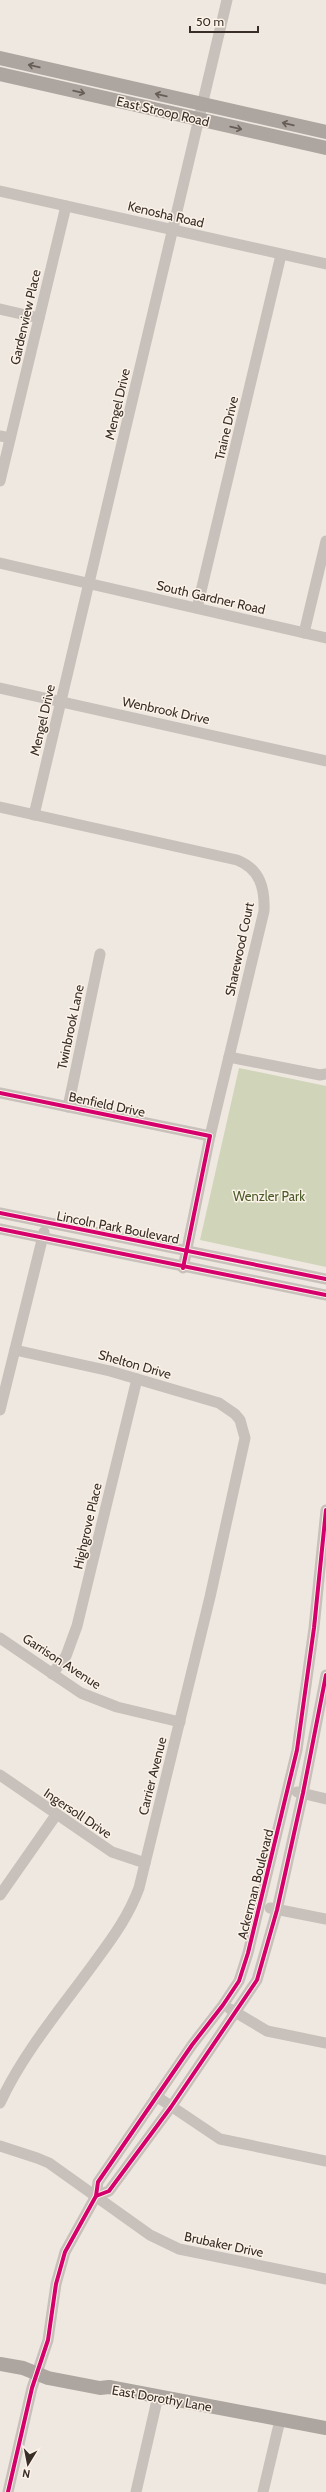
<svg xmlns="http://www.w3.org/2000/svg" width="326" height="2492" font-family="Cabin,sans-serif">
	<style>
		.green { fill: #d0d5b9 }
		.lines { fill: none; stroke-linecap: round; stroke-linejoin: round }
		.minor { stroke: #c8c0ba; stroke-width: 11 }
		.major { stroke: #ada59f; stroke-width: 14 }
		.cycleway-casing { stroke: #fbf2e8; stroke-width: 6 }
		.cycleway { stroke: #d6006c; stroke-width: 4 }
		.oneway { stroke: #675d57 }
		.labels { text-anchor: middle; dominant-baseline: central; stroke-width: 3; stroke-linejoin: round; paint-order: stroke }
		.street-label { font-size: 13px; fill: #392d27; stroke: #fbf2e8 }
		.park-label { font-size: 13px; fill: #495a28; stroke: #fbf2e8 }
	</style>
	<rect width="100%" height="100%" fill="#eee8e1"/>
	<!-- green -->
	<polygon class="green" points="239,1068 326,1086 326,1267 200,1240"/>
	<g class="lines">
		<!-- minor -->
		<g class="minor">
			<polyline points="0,191 326,264"/>
			<polyline points="0,309 39,318"/>
			<polyline points="0,436 10,438"/>
			<polyline points="0,481 66,206"/>
			<polyline points="0,563 326,638"/>
			<polyline points="197,608 281,255"/>
			<polyline points="304,633 326,541"/>
			<polyline points="0,688 326,761"/>
			<path d="M0,807L237,860C260,869 265,888 264,911L210,1136L183,1268"/>
			<polyline points="34,815 227,0"/>
			<polyline points="229,1057 320,1075 326,1074"/>
			<polyline points="0,1093 210,1136"/>
			<polyline points="68,1107 100,954"/>
			<polyline points="0,1213 326,1279"/>
			<polyline points="0,1229 326,1295"/>
			<polyline points="0,1410 44,1232"/>
			<polyline points="0,1638 81,1693 117,1707 180,1722"/>
			<polyline points="52,1674 66,1656 77,1626 137,1379"/>
			<polyline points="0,1775 112,1852 145,1863"/>
			<polyline points="297,1792 326,1799"/>
			<polyline points="0,1895 56,1815"/>
			<polyline points="270,1908 326,1919"/>
			<polyline points="230,2009 267,2031 326,2043"/>
			<polyline points="156,2096 220,2139 326,2161"/>
			<path d="M0,2103C24,2051 64,2005 97,1959C114,1936 129,1915 139,1888L210,1597L245,1438L240,1420L235,1414L219,1403L110,1371L15,1350"/>
			<polyline points="0,2146 37,2158 49,2163 150,2235 179,2249 326,2279"/>
			<polyline points="96,2196 109,2191 171,2107 257,1980 277,1910 303,1793 326,1675"/>
			<polyline points="8,2492 32,2388 48,2340 56,2284 65,2252 96,2196 98,2182 192,2045 223,2005 239,1981 248,1953 297,1750 314,1628 326,1510"/>
			<polyline points="136,2492 158,2396"/>
			<polyline points="263,2492 280,2420"/>
		</g>
		<!-- major -->
		<g class="major">
			<polyline points="0,58 326,132"/>
			<polyline points="0,74 326,148"/>
			<polyline points="0,2364 23,2368 48,2378 100,2388 109,2387 326,2428"/>
		</g>
		<!-- cycleway casing -->
		<g class="cycleway-casing">
			<g id="cycleway">
				<polyline points="0,1093 210,1136 183,1268"/>
				<polyline points="0,1213 326,1279"/>
				<polyline points="0,1229 326,1295"/>
				<polyline points="96,2196 109,2191 171,2107 257,1980 277,1910 303,1793 326,1675"/>
				<polyline points="8,2492 32,2388 48,2340 56,2284 65,2252 96,2196 98,2182 192,2045 223,2005 239,1981 248,1953 297,1750 314,1628 326,1510"/>
			</g>
		</g>
		<!-- cycleway -->
		<use href="#cycleway" class="cycleway"/>
	</g>
	<!-- one-way arrows -->
	<defs><path id="oneway-shaft" d="M-6 0H5M1.5-3L5.5 0L1.5 3" fill="none" stroke-width="1.6" stroke-linecap="round" stroke-linejoin="round"/></defs>
	<g class="oneway">
		<use href="#oneway-shaft" transform="translate(34 66) rotate(-167)"/>
		<use href="#oneway-shaft" transform="translate(79 92) rotate(13)"/>
		<use href="#oneway-shaft" transform="translate(161 95) rotate(-167)"/>
		<use href="#oneway-shaft" transform="translate(288 124) rotate(-167)"/>
		<use href="#oneway-shaft" transform="translate(236 128) rotate(13)"/>
	</g>
	<g class="labels">
		<!-- street labels -->
		<g class="street-label">
			<text transform="translate(163 111) rotate(13)">East Stroop Road</text>
			<text transform="translate(166 214) rotate(13)">Kenosha Road</text>
			<text transform="translate(25 317) rotate(-77)">Gardenview Place</text>
			<text transform="translate(117 404) rotate(-77)">Mengel Drive</text>
			<text transform="translate(226 428) rotate(-77)">Traine Drive</text>
			<text transform="translate(211 597) rotate(13)">South Gardner Road</text>
			<text transform="translate(166 710) rotate(12)">Wenbrook Drive</text>
			<text transform="translate(42 720) rotate(-77)">Mengel Drive</text>
			<text transform="translate(239 949) rotate(-78)">Sharewood Court</text>
			<text transform="translate(70 1027) rotate(-78)">Twinbrook Lane</text>
			<text transform="translate(107 1104) rotate(12)">Benfield Drive</text>
			<text transform="translate(118 1227) rotate(11)">Lincoln Park Boulevard</text>
			<text transform="translate(135 1364) rotate(16)">Shelton Drive</text>
			<text transform="translate(87 1526) rotate(-77)">Highgrove Place</text>
			<text transform="translate(62 1661) rotate(33)">Garrison Avenue</text>
			<text transform="translate(152 1776) rotate(-76)">Carrier Avenue</text>
			<text transform="translate(78 1813) rotate(34)">Ingersoll Drive</text>
			<text transform="translate(255 1884) rotate(-76)">Ackerman Boulevard</text>
			<text transform="translate(224 2244) rotate(12)">Brubaker Drive</text>
			<text transform="translate(162 2398) rotate(10)">East Dorothy Lane</text>
		</g>
		<!-- park labels -->
		<g class="park-label">
			<text x="269" y="1196">Wenzler Park</text>
		</g>
	</g>
	<!-- north arrow -->
	<g transform="translate(28 2464) rotate(190)" stroke="#fbf2e8" stroke-width="3" paint-order="stroke">
	<path d="M0-3L7 15L0 10L-7 15Z" fill="#392d27"/>
	<text y="-6" font-size="11" font-weight="bold" text-anchor="middle" fill="#392d27">N</text>
	</g>
	<!-- scale -->
	<path d="M190 26v6h68v-6" fill="none" stroke="#392d27" stroke-width="2"/>
	<text x="196" y="26" font-size="12" fill="#392d27" stroke="#fbf2e8" stroke-width="3" paint-order="stroke">50 m</text>
</svg>
